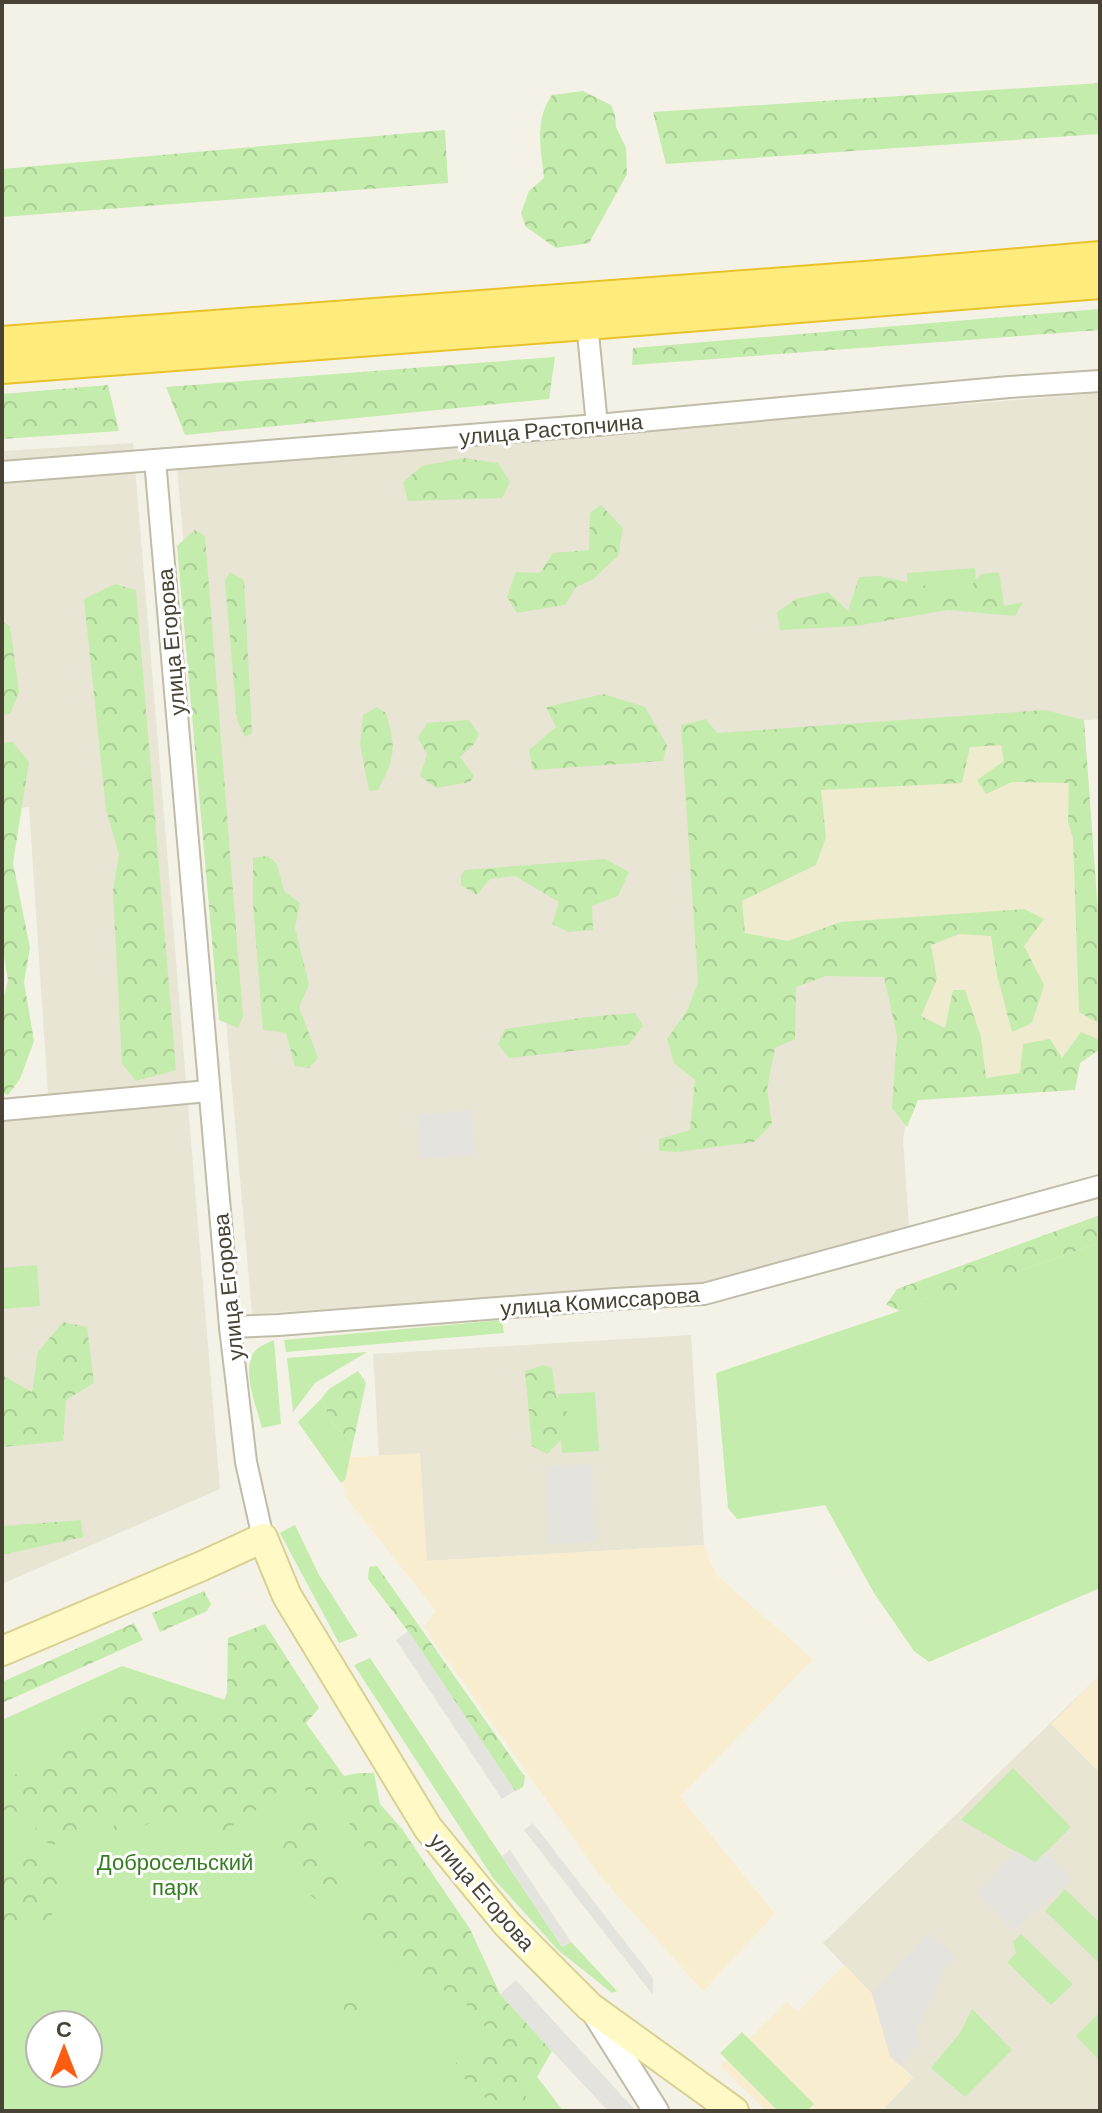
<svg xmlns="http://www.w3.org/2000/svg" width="1102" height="2113" font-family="Barlow,sans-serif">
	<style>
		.residential { fill: #e9e5d4 }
		.commercial { fill: #f8edcf }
		.education { fill: #efebcf }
		.green { fill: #c4ecac; fill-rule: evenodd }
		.forest { fill: url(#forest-crowns) }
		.parking { fill: #e5e3de }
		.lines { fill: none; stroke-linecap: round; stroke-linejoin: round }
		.minor-casing { stroke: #c0bca8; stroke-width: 24 }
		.tertiary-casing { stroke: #c0bca8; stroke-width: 28 }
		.secondary-casing { stroke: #d8d192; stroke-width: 32 }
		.trunk-casing { stroke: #e9c22b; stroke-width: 36 }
		.minor { stroke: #fff; stroke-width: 20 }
		.tertiary { stroke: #fff; stroke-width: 24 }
		.secondary { stroke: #fffac5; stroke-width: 28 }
		.trunk { stroke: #ffec7d; stroke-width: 32 }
		.labels { text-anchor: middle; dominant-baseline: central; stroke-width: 6; stroke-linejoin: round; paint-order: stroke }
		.street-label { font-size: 22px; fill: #484335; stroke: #fff }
		.park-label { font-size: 22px; fill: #377e23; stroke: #fff }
	</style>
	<defs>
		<pattern id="forest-crowns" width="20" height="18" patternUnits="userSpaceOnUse" patternTransform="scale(2)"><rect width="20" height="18" fill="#c4ecac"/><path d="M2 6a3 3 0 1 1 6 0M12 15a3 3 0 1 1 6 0" fill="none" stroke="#aacc95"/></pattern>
	</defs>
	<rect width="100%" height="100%" fill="#f4f2e6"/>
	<!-- residential -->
	<g class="residential">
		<polygon points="1100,393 1100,719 704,750 896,955 910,1100 903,1139 909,1227 705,1284 252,1314 177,468"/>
		<polygon points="133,443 220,1489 2,1584 2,1098 48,1094 29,807 2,809 2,451"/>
		<polygon points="691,1335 704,1545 426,1561 420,1454 379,1456 373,1354"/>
		<polygon points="1100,1675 1100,2111 882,2111 913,2077 890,2056 872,1994 823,1943"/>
	</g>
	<!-- commercial -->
	<g class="commercial">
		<polygon points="420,1453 427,1561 704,1545 716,1575 813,1659 680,1797 775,1914 703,1991 601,1877 424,1627 436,1611 345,1496 341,1458"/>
		<polygon points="1100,1675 1100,1773 1051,1724"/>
		<polygon points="845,1965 872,1994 890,2056 913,2078 882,2111 766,2111 720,2066 787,2002 798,2012"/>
	</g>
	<!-- education -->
	<polygon class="education" points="1084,720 1100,940 1100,1049 1080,1063 1075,1090 910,1100 896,955 721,966 703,750"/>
	<!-- green -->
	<g class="green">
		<polygon points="975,568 977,593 909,599 907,573"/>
		<polygon points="1100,1243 1100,1588 929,1662 914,1651 874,1593 825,1505 737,1519 728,1508 716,1373"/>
		<polygon points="37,1265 40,1306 2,1309 2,1268"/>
		<polygon points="502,1320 504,1333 286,1352 284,1340"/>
		<path d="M274,1340L281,1424L262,1428C257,1409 243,1374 252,1355C256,1347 266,1344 274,1340Z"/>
		<polygon points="367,1352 315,1383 293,1412 287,1358"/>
		<polygon points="595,1392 599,1451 562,1453 558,1394"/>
		<polygon points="321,1399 333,1424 353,1443 345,1480 341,1483 298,1422"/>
		<polygon points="295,1525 319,1575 358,1636 339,1643 280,1533"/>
		<polygon points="370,1658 562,1947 571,1942 617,1991 612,1993 558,1950 493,1878 354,1665"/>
		<path d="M122,1666L280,1718L465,1982L563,2111H2V1720ZM40,2025H88V2073H40Z"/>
		<polygon points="1013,1768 1071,1827 1035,1863 961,1820"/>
		<polygon points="1065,1889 1100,1923 1100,1964 1045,1911"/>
		<polygon points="1021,1934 1073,1984 1051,2005 1007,1962 1016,1953 1013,1942"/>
		<polygon points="972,2009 1012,2050 965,2097 931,2068 960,2033"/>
		<polygon points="1100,2012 1100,2061 1076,2036"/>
		<polygon points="742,2032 814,2104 807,2111 778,2111 720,2053"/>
	</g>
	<!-- forest -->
	<g class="forest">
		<polygon points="1100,83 1100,134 666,164 653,112"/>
		<path d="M583,91L611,105L615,115L616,127L626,148L627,174L589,243L556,248L526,227L521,213L529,191L544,178C541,149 534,120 552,95Z"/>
		<polygon points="445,130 448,183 2,217 2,169"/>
		<polygon points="1100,309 1100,330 632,365 633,348"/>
		<polygon points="555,357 549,399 185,435 166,387"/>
		<polygon points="108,385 119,431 2,439 2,394"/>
		<polygon points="463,458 498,463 510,482 502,498 408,501 403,482 422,466"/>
		<polygon points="601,505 623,528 618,556 592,580 576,587 565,605 517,613 507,597 516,572 540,573 553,553 589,550 590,513"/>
		<polygon points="195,530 205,536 243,1017 238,1028 219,1020 177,546"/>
		<polygon points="230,572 244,580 252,733 245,737 237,720 225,581"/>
		<polygon points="999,572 1004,606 1023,602 1015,616 948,610 856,626 780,630 777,612 796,599 828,592 848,611 859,577 879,576 965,594 981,574"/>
		<polygon points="115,584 136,590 176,1070 136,1081 122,1064 113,891 119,854 106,810 84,599"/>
		<polygon points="2,622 10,626 19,692 10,714 2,715"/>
		<polygon points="604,694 645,707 667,745 663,761 533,770 529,750 556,727 546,707"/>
		<path d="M377,707L386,713C396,749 396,756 378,790L369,791L360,744L363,715Z"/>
		<polygon points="1045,710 1084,720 1100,940 1100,1024 1079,1012 1073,838 1068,822 1069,783 1012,782 986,794 977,780 1004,761 1001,745 970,747 962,783 821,790 826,837 816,865 742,901 745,933 788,941 841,922 1024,909 1044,919 1024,946 1044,985 1032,1023 1012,1032 997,975 991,936 959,934 931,945 937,979 921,1016 945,1028 953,990 965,990 981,1037 986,1078 1020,1073 1023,1044 1050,1039 1062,1058 1081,1032 1100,1040 1100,1049 1080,1063 1075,1090 918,1100 907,1127 892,1108 897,1036 884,977 826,976 796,987 795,1039 775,1048 767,1089 772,1124 754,1142 677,1152 659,1151 659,1139 690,1130 695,1080 674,1063 667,1039 688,1009 698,982 681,725 706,719 717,733"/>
		<polygon points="469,720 479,734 474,744 460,757 474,776 470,782 436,788 420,776 427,754 418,738 427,723"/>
		<polygon points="13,742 29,762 13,863 30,948 24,982 34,1041 20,1079 8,1095 2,1093 2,1004 8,980 2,946 2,743"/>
		<polygon points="268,856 277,864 284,891 300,903 295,928 309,985 299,1007 318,1058 309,1068 295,1066 286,1033 263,1030 253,905 253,858"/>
		<polygon points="605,859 629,872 618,896 592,906 593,930 568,932 552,924 559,902 515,876 490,879 477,895 461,885 461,875 465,870"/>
		<polygon points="635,1013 643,1026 628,1045 509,1058 498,1044 505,1029 587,1017"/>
		<polygon points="1100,1215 1100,1243 900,1311 886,1305 897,1289"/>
		<polygon points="63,1322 87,1327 94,1383 66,1400 63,1441 2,1447 2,1375 32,1392 38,1352"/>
		<polygon points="543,1365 552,1368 556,1396 569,1415 562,1439 547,1454 532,1446 525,1371"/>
		<polygon points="358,1371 366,1383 353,1443 333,1424 321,1399 329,1389"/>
		<polygon points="81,1520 83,1537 2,1555 2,1526"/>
		<polygon points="377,1566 525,1777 523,1787 515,1791 408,1631 368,1579 369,1567"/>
		<polygon points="204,1591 211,1604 207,1611 160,1632 152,1613"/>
		<polygon points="134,1623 143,1640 2,1703 2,1682"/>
		<path d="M265,1624L319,1708L306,1723L344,1776L358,1773H374L380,1804L402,1829L470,1929L500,1994L552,2051L537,2077L523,2072L462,1999L446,1992L427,1975L403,1972L391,1967L368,1939L362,1924L363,1910L375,1894L395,1893L331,1796L320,1806L325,1828L317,1840L325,1859L345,1871L342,1889L327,1906L311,1896L307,1878L295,1871L280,1857L294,1816L305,1800L306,1774L285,1779L271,1800L223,1832C204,1829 180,1814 161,1818C150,1821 127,1837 116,1843L114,1828L116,1792L109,1793L95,1817L52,1846L36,1834L35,1814L2,1810V1795L4,1796L12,1776L47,1759L63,1738L143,1686L180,1692L188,1712L200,1718L219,1709L227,1694L228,1638Z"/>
		<polygon points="2,1857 45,1860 63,1893 49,1920 2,1944"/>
		<polygon points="348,1982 377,2005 341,2029"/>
		<polygon points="463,2051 493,2052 511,2068 533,2111 417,2111 452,2100 468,2105 487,2102 480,2088 452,2071"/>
	</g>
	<!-- parking -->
	<g class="parking">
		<polygon points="472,1110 475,1155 421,1159 417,1115"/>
		<polygon points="592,1464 595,1542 550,1544 546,1466"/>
		<polygon points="408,1631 515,1791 502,1799 396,1640"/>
		<polygon points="533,1823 653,1978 653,1995 524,1830"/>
		<polygon points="510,1850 571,1942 562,1947 502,1856"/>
		<polygon points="1016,1851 1035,1862 1047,1851 1072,1879 1013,1931 977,1892"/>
		<polygon points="929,1933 956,1958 943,1972 917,2030 920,2044 899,2065 890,2056 872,1994"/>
		<polygon points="516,1980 636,2111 608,2111 552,2051 500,1994"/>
	</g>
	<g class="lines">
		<!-- minor casing -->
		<g class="minor-casing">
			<g id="minor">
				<polyline points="587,323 597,425"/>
				<polyline points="155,460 230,1327 246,1462 263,1538"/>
				<polyline points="2,472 597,425 1009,387 1100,381"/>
				<polyline points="2,1110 208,1091"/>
				<polyline points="230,1327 278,1325 615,1299 704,1294 1100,1186"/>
			</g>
		</g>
		<!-- tertiary casing -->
		<g class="tertiary-casing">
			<polyline id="tertiary" points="594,2012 656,2111"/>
		</g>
		<!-- secondary casing -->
		<g class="secondary-casing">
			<polyline id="secondary" points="2,1651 202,1566 263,1538 287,1596 428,1828 507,1924 590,2007 734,2111"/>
		</g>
		<!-- trunk casing -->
		<g class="trunk-casing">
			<g id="trunk">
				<polyline points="2,343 891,276 1100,258"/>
				<polyline points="2,367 587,323 1100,282"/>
			</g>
		</g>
		<!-- minor -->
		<use href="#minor" class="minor"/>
		<!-- tertiary -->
		<use href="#tertiary" class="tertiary"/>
		<!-- secondary -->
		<use href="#secondary" class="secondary"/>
		<!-- trunk -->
		<use href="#trunk" class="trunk"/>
	</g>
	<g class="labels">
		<!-- street labels -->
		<g class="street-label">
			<text transform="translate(551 428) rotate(-5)">улица Растопчина</text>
			<text transform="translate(170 642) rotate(-95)">улица Егорова</text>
			<text transform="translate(227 1287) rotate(-96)">улица Егорова</text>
			<text transform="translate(600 1300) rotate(-4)">улица Комиссарова</text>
			<text transform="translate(483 1891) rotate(49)">улица Егорова</text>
		</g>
		<!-- park labels -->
		<g class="park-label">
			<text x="175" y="1861">Добросельский<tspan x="175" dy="25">парк</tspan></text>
		</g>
	</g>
	<!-- border -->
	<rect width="1102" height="2113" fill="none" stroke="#484335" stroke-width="8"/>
	<!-- north arrow -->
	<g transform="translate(64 2049)"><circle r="38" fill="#ffffff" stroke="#b6b4ae" stroke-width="2"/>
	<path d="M0-6L14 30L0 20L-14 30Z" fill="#ff5c12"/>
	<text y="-12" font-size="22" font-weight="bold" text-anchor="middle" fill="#484335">С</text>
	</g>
</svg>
